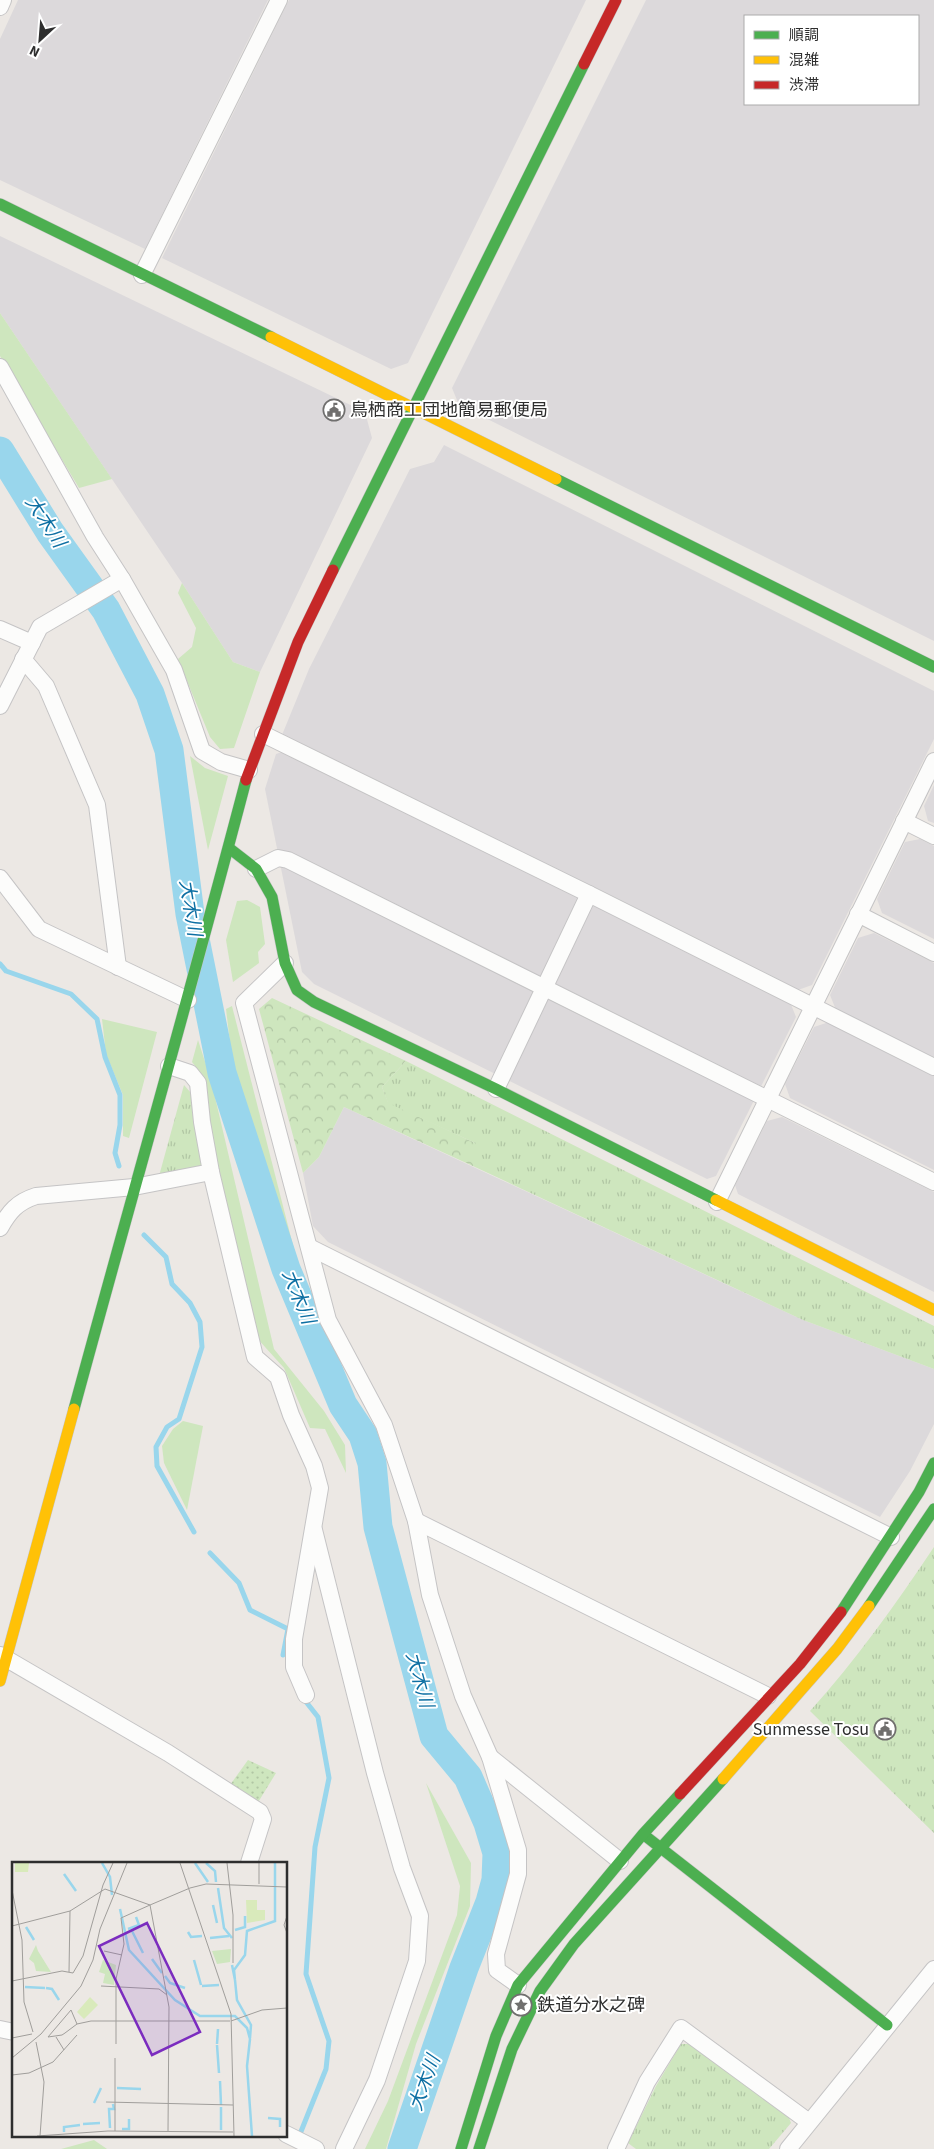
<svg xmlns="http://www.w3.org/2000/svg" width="934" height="2149" font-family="'Source Sans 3','Noto Sans JP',sans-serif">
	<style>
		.industrial { fill: #dcd9db; fill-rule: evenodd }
		.grass { fill: #cee6be }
		.forest { fill: url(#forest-crowns) }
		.park { fill: url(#park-tufts) }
		.garden { fill: url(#garden-dots) }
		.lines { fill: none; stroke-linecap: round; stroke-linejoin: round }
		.stream { stroke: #99d6ec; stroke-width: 5 }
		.river { stroke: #99d6ec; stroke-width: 29 }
		.street-casing { stroke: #c5c4c5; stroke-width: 18 }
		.fast-casing { stroke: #c5c4c5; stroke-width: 12 }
		.slow-casing { stroke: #c5c4c5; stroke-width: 12 }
		.jam-casing { stroke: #c5c4c5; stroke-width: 12 }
		.street { stroke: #fcfcfb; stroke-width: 16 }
		.fast { stroke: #4caf50; stroke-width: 11 }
		.slow { stroke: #ffc107; stroke-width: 11 }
		.jam { stroke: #c62828; stroke-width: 11 }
		.labels { text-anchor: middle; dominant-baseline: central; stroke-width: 4; stroke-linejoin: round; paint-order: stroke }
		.poi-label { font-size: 18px; fill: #2e2e2e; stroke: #fff; text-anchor: start }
		.water-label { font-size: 19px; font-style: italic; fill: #0d6fa3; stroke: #fff }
		.inset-river { fill: none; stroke: #99d6ec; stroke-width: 2.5 }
		.inset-road { fill: none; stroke: #a09e9b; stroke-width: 1 }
		.view { fill: #7b2cbf; fill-opacity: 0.15; stroke: #7b2cbf; stroke-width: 2.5 }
		.inset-edge { fill: none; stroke: #2e2e2e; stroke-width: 2.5 }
	</style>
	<defs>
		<pattern id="forest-crowns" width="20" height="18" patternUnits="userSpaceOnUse" patternTransform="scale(1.25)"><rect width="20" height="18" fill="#cee6be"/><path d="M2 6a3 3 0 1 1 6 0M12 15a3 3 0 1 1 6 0" fill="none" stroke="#b1c6a4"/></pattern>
		<pattern id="park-tufts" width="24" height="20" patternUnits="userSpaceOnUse" patternTransform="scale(1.25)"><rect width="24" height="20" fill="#cee6be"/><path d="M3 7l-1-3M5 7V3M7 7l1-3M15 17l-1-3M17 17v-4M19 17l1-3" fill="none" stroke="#b1c6a4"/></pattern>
		<pattern id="garden-dots" width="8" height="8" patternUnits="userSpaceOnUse" patternTransform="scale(1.25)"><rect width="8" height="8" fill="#cee6be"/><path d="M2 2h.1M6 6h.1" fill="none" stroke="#b1c6a4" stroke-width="1.8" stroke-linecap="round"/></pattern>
	</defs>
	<rect width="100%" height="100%" fill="#ece8e4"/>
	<!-- industrial -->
	<g class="industrial">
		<polygon points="18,0 268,0 145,249 0,180 0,39"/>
		<polygon points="289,0 586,0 408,363 391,369 162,258"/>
		<path d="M646,0H934V641L459,405L452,388ZM745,16H918V104H745Z"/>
		<polygon points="0,236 365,412 372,438 260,672 233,662 182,583 0,313"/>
		<polygon points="444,445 934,691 934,739 812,985 798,990 282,735 309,669 410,469 434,462"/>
		<polygon points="282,752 790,1002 796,1017 716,1176 707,1179 314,984 302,972 265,789 276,754"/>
		<polygon points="934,785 934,823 928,821 924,806"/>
		<polygon points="920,839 934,846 934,939 882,913 877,899 905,842"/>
		<polygon points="874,933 934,963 934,1059 836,1010 830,995 858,938"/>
		<polygon points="829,1022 934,1074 934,1170 790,1098 785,1084 814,1027"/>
		<polygon points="344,1107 803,1320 934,1369 934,1424 910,1471 880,1517 328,1242 313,1226 303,1173 319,1157"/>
		<polygon points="782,1117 934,1192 934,1292 738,1194 735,1185 767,1121"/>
	</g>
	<!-- grass -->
	<g class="grass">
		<polygon points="0,313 112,479 79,488 0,356"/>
		<polygon points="182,583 233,662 260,672 234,748 220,749 210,737 178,659 192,647 196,628 178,593"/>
		<polygon points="190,756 205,768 228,776 208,850"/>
		<polygon points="247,900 260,907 265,944 258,952 259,963 233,982 226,940 237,901"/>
		<polygon points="232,1006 296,1257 232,1060 226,1009"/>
		<polygon points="102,1019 157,1032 129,1138 123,1136 123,1095 106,1054"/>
		<polygon points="198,1040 211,1080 274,1349 324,1411 345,1445 346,1473 325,1429 310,1428 284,1368 256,1337 208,1124 204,1077 192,1062"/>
		<polygon points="183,1421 203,1426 187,1510 164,1463 162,1446 173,1429"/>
		<polygon points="426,1783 471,1863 470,1906 416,2044 386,2149 365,2149 388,2101 457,1915 460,1886"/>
		<polygon points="94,2140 107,2149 61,2149"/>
	</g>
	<!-- forest -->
	<polygon class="forest" points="272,998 406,1061 382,1087 388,1102 475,1143 475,1167 344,1107 319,1157 303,1173 259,1009"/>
	<!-- park -->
	<g class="park">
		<polygon points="406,1061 934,1326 934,1369 803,1320 475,1167 475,1143 388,1103 382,1087"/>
		<polygon points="184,1085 191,1093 205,1166 159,1176"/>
		<path d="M934,1547V1833L810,1711C856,1660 896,1604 934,1547Z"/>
		<polygon points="681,2044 690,2044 789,2118 791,2123 769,2149 636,2149 628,2143 656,2086"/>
	</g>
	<!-- garden -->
	<polygon class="garden" points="248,1760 276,1773 257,1804 230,1785"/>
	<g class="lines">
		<!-- stream -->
		<g class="stream">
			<polyline points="0,964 6,971 71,994 97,1019 105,1057 120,1095 120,1125 115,1153 119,1166"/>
			<polyline points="144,1235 166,1257 172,1284 190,1303 200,1322 202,1347 179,1419 167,1427 156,1447 157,1466 194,1532"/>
			<polyline points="210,1553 239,1583 250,1610 288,1629 283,1655"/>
			<polyline points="300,2134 326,2069 329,2041 306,1974 315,1847 329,1778 318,1717 303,1698"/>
			<polyline points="395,2149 403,2143"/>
		</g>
		<!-- river -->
		<polyline class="river" points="0,451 50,532 106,610 150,694 169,750 190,914 222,1073 286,1269 343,1405 363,1435 372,1463 378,1527 434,1736 468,1777 488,1823 497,1853 496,1880 490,1902 464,1968 402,2149"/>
		<!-- street casing -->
		<g class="street-casing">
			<g id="street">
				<polyline points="0,7 3,0"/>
				<polyline points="142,275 279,0"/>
				<polyline points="0,367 95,537 122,579 174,670 202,751 221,762 249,770"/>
				<polyline points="0,629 32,643"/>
				<polyline points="23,659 46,686 97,805 118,967"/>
				<polyline points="0,706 40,627 122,579"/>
				<polyline points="263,734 589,894 934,1067"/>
				<polyline points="904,821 934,836"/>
				<polyline points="256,869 278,858 288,860 934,1182"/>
				<polyline points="0,878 39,929 188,1000"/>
				<polyline points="858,914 934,953"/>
				<polyline points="285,963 244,1003 328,1320 384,1425 416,1521 430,1595 463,1696 490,1757 518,1850 518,1874 496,1954 497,1970 518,1985"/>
				<polyline points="496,1089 589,894"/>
				<polyline points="211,1172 255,1357 278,1377 291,1415 314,1466 320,1488 294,1639 294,1667 306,1695"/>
				<polyline points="717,1202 934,761"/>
				<path d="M0,1228C9,1212 17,1202 36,1196L134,1187L211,1172L202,1122L198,1083L190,1073L169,1066"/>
				<polyline points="309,1247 891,1537"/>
				<polyline points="416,1521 768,1696"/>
				<polyline points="314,1530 375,1773 402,1868 420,1916 417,1961 377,2080 344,2149"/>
				<polyline points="0,1655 168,1753 260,1812 263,1819 249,1863"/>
				<polyline points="490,1757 620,1861"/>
				<polyline points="0,2029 14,2032"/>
				<polyline points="286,2134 316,2149"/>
				<polyline points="616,2149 647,2082 681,2028 809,2122"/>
				<polyline points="788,2149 934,1969"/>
			</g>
		</g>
		<!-- fast casing -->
		<g class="fast-casing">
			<g id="fast">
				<polyline points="0,204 271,337"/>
				<polyline points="556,479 934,667"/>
				<polyline points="333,570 584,64"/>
				<polyline points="229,848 256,869 272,897 285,963 297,990 314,1002 496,1089 716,1200"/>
				<path d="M74,1409C131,1199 191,990 246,780"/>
				<polyline points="869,1606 934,1509"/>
				<polyline points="841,1612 919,1492 934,1463"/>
				<polyline points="648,1838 887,2025"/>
				<polyline points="461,2149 496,2036 518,1985 643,1834 680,1794"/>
				<polyline points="479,2149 512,2049 540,1991 574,1944 723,1779"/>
			</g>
		</g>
		<!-- slow casing -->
		<g class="slow-casing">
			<g id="slow">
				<polyline points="271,337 556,479"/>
				<polyline points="716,1200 934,1310"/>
				<polyline points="0,1681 74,1409"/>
				<polyline points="723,1779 837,1649 869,1606"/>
			</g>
		</g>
		<!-- jam casing -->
		<g class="jam-casing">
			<g id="jam">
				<polyline points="584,64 616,0"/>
				<polyline points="246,780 298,642 333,570"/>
				<polyline points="680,1794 800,1664 841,1612"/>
			</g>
		</g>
		<!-- street -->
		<use href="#street" class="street"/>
		<!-- fast -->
		<use href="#fast" class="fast"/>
		<!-- slow -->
		<use href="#slow" class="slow"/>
		<!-- jam -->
		<use href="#jam" class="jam"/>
	</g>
	<!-- icons -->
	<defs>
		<g id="civic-ring" transform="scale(1.125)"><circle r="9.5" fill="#fff" stroke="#706f6e" stroke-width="1.5"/><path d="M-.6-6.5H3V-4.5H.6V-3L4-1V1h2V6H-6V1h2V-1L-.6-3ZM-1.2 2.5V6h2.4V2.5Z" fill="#706f6e"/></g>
		<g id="sight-ring" transform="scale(1.125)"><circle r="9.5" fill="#fff" stroke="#706f6e" stroke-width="1.5"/><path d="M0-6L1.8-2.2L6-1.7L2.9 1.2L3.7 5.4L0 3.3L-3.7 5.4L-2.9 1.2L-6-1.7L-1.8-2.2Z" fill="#706f6e"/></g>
	</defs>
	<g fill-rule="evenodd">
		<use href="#civic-ring" x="334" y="410"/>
		<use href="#civic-ring" x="885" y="1729"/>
		<use href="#sight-ring" x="521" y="2005"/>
	</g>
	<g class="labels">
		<!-- poi labels -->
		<g class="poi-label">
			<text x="350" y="410">鳥栖商工団地簡易郵便局</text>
			<text x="869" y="1729" text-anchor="end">Sunmesse Tosu</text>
			<text x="537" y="2005">鉄道分水之碑</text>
		</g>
		<!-- water labels -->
		<g class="water-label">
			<text transform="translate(45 522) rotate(57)">大木川</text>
			<text transform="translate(190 908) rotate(81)">大木川</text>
			<text transform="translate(298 1297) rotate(68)">大木川</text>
			<text transform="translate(419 1680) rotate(75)">大木川</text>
			<text transform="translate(425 2083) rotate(-70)">大木川</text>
		</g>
	</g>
	<!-- overview -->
	<g transform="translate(12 1862)">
		<rect width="275" height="275" fill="#ece8e4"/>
		<path d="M24,83L26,89L39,110L24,109L22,101L17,97ZM219,87L218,100L205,102L200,89ZM91,98L104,103L102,123L91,121L93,112L87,110Z" fill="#cee6be"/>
		<path d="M3,1H17L16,10H3ZM234,38H245V48H253V58L235,61ZM78,135L86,143L72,157L65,150Z" fill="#d9eabb"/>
		<path class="inset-river" d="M90,1L98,15L100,33M183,1L196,20M194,1L203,9L204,20M52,12L64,29M206,26L212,66L220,76M201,43L205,61M108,47L117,88L163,138L188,154H223L235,166L238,177L235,204L240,274M14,65L22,78M116,67L127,63L124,55M223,68L233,65V54M120,69L131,91M176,70L179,75L190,74M198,76L217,74M140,97L150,111M182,98L189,123M220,103L223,118M153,114L158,121L173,126M190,124L207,123M13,125L33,126M34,126L40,127L47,138M238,176L239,163L225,138L222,108L233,93L235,69L263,59V1M205,182L206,167M205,183L207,211M208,219L209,243M105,226L129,227M82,241L89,226M209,245V268M256,256L268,257V265M71,262L88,261M98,266L97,247H102L101,242M110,267H117V257M52,270V265L68,263"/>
		<path class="inset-road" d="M168,1L219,152L222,274M215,1L221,53V101M247,1V22M178,26L194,22L275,25M0,28L10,78L12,140L21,170M138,43L157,145L156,269M275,54L272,63L275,71M0,64L58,49M92,89L110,93M57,110L58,49L93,27L138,43L178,26M0,119L50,109L61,111L71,94L91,23L101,1M89,124L147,127L155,133M219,159L250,148L275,146M65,162L79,159H218M65,162L59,148L36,175L50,173L53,171L65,162M44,175L52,188M0,176L20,172M24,180L32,220L28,274M104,182V117L112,82L109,56L138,43M0,196L29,172L69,124L81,98L88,67L115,1M0,213L17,211L41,200L65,173M94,240L221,243M103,269V196M25,274L96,269L221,270"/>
		<path class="view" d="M135,61L188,170L140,193L87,84Z"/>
		<rect width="275" height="275" class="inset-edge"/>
	</g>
	<!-- legend -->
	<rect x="744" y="15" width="175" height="90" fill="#ffffff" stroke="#ababab"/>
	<rect x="754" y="31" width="25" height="8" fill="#4caf50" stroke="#ababab"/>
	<text x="789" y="40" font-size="15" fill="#2e2e2e">順調</text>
	<rect x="754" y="56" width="25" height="8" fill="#ffc107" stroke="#ababab"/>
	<text x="789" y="65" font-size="15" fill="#2e2e2e">混雑</text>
	<rect x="754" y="81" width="25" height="8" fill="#c62828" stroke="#ababab"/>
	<text x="789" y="90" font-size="15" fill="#2e2e2e">渋滞</text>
	<!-- north arrow -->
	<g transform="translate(40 40) rotate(206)" stroke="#ffffff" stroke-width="4" paint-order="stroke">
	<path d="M0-4L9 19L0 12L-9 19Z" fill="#2e2e2e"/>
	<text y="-8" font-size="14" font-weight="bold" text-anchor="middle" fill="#2e2e2e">N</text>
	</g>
</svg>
